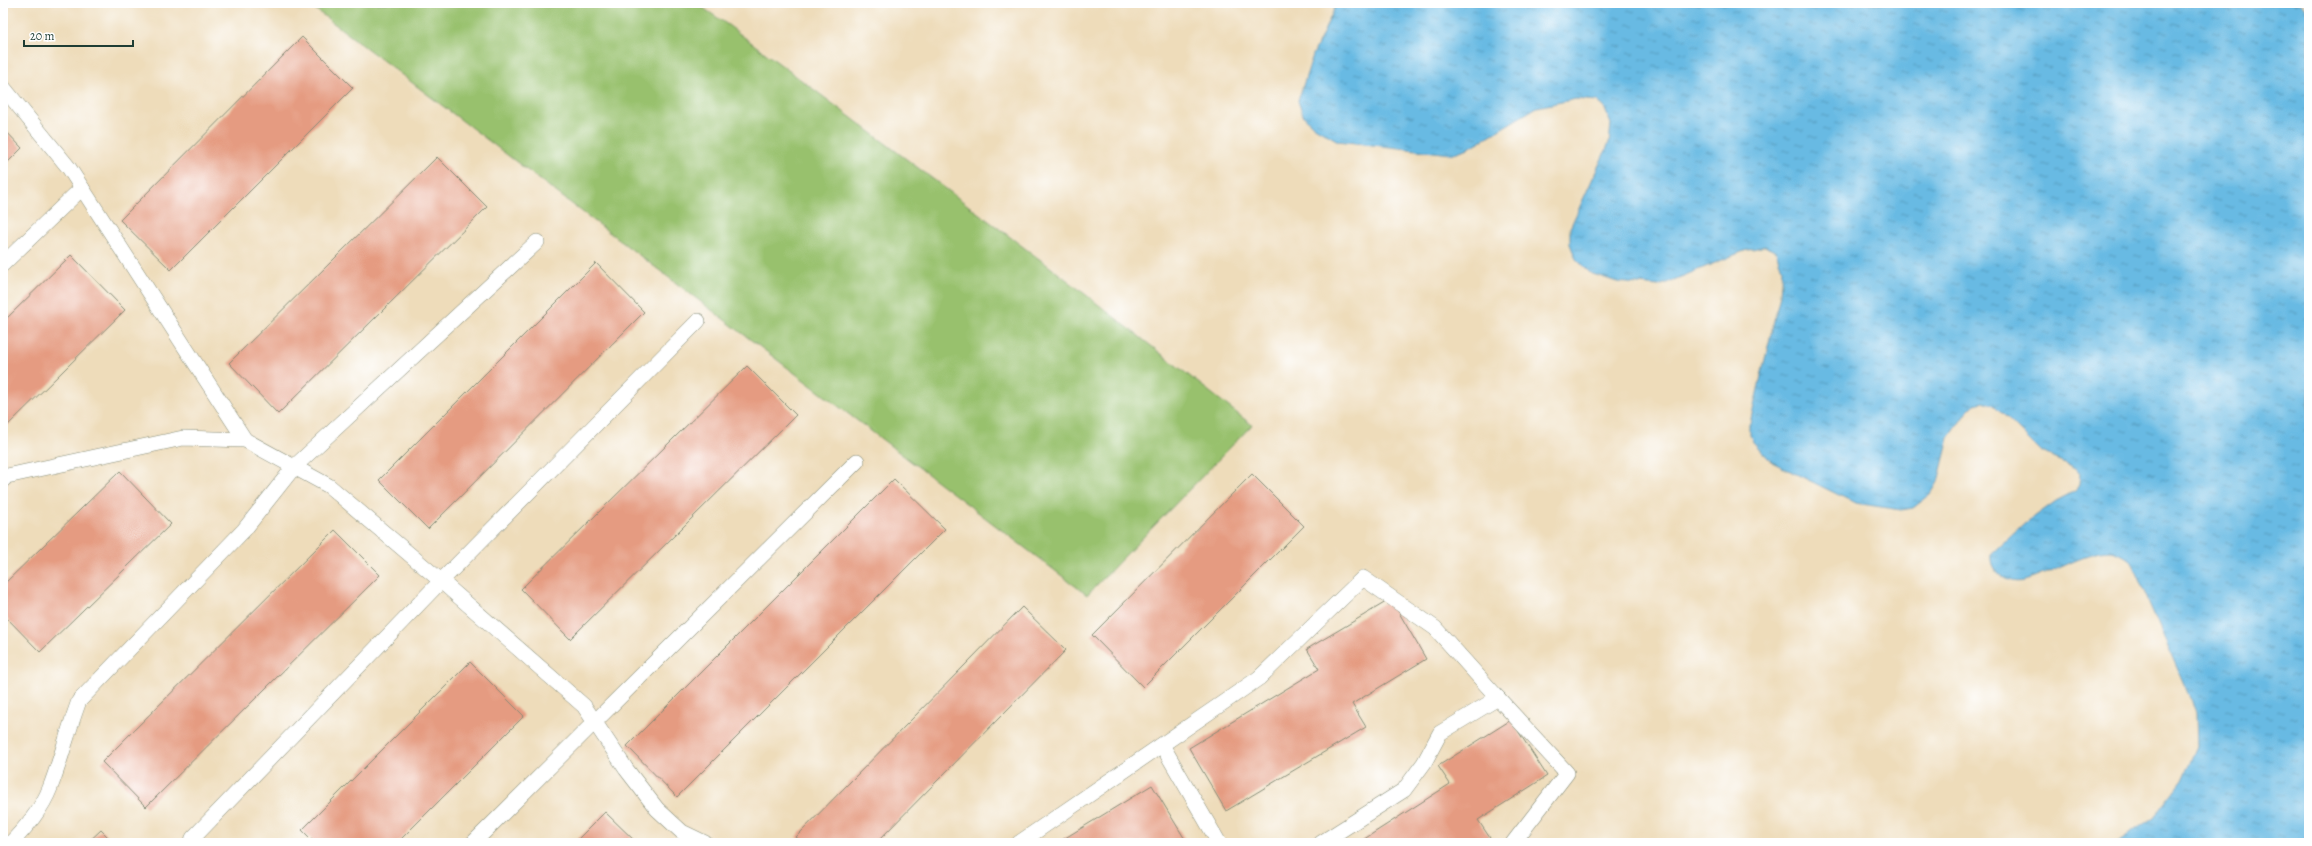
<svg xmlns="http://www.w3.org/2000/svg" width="2312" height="846" font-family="Alegreya,serif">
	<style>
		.green { fill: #98c16d; stroke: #5c7f50 }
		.water { fill: url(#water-ripples); stroke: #447c8c }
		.building { fill: #e59b81 }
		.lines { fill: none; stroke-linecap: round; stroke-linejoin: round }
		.service-casing { stroke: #868c77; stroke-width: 16 }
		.service { stroke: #fff; stroke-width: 15 }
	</style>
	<defs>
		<pattern id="water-ripples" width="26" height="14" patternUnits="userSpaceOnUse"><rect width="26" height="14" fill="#68bae3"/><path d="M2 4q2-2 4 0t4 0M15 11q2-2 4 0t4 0" fill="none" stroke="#5598b9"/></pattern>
	</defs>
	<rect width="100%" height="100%" fill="#fff"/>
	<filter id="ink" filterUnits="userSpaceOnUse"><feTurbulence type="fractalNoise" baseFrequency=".025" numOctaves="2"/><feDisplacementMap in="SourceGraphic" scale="8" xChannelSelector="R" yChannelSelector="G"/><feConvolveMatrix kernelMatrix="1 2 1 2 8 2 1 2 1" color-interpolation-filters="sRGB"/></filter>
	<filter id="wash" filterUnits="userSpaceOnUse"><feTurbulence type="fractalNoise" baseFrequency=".012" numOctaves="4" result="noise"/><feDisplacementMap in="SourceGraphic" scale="16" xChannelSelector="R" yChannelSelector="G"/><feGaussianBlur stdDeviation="0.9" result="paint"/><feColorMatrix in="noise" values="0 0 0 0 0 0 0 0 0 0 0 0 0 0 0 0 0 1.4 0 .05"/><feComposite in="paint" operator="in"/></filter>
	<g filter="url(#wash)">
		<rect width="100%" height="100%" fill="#eedcba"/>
		<!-- green -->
		<polygon class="green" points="321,3 696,3 728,25 1062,276 1252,425 1087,595 315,9"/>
		<!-- water -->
		<path class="water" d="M1337,3H2300L2309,11V843H2116L2154,817L2182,780L2197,746L2196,712L2131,561C2125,556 2117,551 2109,551C2081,552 2051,574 2024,581C2008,585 1989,572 1991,555L2023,525L2056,501L2075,491L2079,485L2080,474L2075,468L2041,452L1994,405L1983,402L1975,404L1966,413L1949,438L1938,482L1931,494L1913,508L1901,510L1855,503L1772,462L1753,442L1750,435V423L1780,295L1782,269L1776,252L1765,246L1744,251L1659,286L1617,282L1590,273L1576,259L1570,244V228L1609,143L1611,124L1604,107L1597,101L1576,99L1537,107L1469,148L1451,154L1338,141L1313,126L1303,115L1298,101L1313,55Z"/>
		<g id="blocks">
			<!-- building -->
			<g class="building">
				<polygon points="302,37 353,88 171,270 120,220"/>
				<polygon points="3,128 22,148 3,167"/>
				<polygon points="437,157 487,207 278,414 229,363"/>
				<polygon points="71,255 125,310 3,430 3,322"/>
				<polygon points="596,263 644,312 428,529 379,480"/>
				<polygon points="747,366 796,415 570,639 521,589"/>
				<polygon points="120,471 171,524 40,652 3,614 3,585"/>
				<polygon points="1252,474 1304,526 1143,687 1092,635"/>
				<polygon points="894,479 945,529 677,797 627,746"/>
				<polygon points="335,530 380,575 146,807 102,762"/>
				<polygon points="1391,599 1426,659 1352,704 1366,727 1226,811 1189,748 1319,669 1307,649"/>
				<polygon points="1022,607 1066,650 876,843 803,843 796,837"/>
				<polygon points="470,662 524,716 397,843 315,843 302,830"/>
				<polygon points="1511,720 1547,776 1478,820 1490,838 1483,843 1358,843 1450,784 1438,766"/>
				<polygon points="1152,785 1186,841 1183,843 1057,843"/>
				<polygon points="605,812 637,843 574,843"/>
				<polygon points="101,830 114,843 87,843"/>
			</g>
		</g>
	</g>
	<g filter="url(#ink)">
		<use href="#blocks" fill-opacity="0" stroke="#868c77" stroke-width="1"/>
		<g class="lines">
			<!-- service casing -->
			<g class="service-casing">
				<g id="service">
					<polyline points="3,87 69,168 245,440"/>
					<polyline points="3,264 82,188"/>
					<polyline points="3,480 7,476 183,438 245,440 329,486 441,581 584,706 626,769 657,809 682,832 705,843"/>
					<polyline points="1162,745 1219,843"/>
					<path d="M11,843C26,827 42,809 50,788C61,760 68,730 79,701L244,530L294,467L537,242"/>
					<polyline points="191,843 193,838 441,581 698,321"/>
					<polyline points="473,843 857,461"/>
					<polyline points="1019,843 1259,678 1363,578 1435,628 1498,698"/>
					<polyline points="1321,843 1404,790 1424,763 1440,733 1498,698 1567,773 1513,843"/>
				</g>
			</g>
			<!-- service -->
			<use href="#service" class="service"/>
		</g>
	</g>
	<!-- margin -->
	<rect width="2312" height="846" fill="none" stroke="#fff" stroke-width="16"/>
	<!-- scale -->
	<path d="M24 40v6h109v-6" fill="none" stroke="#1f3d34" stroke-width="2"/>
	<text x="30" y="40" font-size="12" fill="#1f3d34" stroke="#ffffff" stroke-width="3" paint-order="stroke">20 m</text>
</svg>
